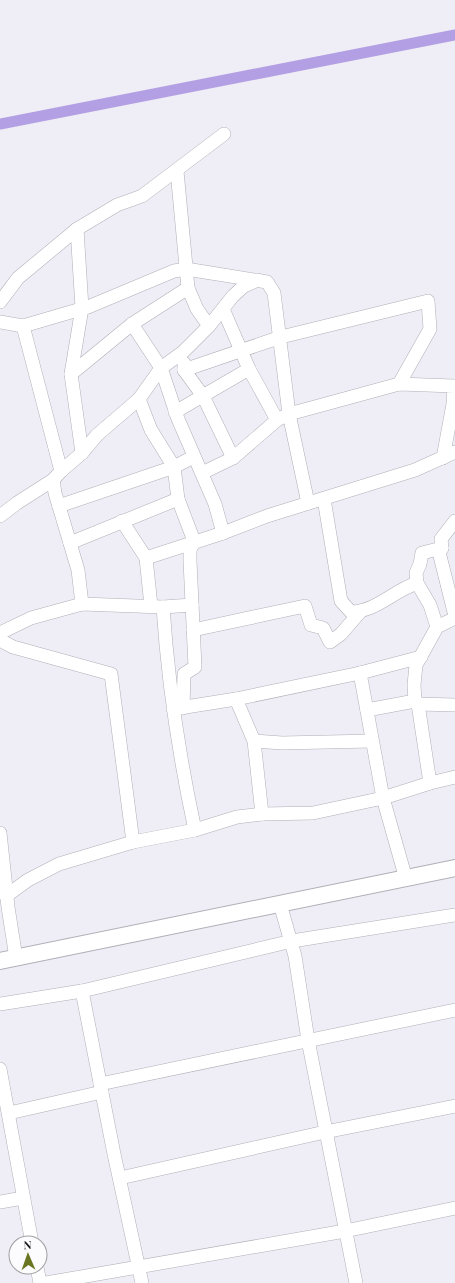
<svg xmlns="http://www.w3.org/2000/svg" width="455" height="1283" font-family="'Playfair Display',serif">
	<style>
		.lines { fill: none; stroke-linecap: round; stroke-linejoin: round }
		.canal { stroke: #b39fe3; stroke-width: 11 }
		.minor-casing { stroke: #b1afb7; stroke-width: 14 }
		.tertiary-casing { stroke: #b1afb7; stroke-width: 18 }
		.minor { stroke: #fff; stroke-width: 13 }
		.tertiary { stroke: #fff; stroke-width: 16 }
	</style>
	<rect width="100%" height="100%" fill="#efedf5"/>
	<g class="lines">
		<!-- canal -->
		<polyline class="canal" points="0,124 455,35"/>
		<!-- minor casing -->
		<g class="minor-casing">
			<g id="minor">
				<polyline points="177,171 188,288 197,309 209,326"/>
				<polyline points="77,229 82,308 71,374 82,453"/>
				<polyline points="0,302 18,278 77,229 117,205 142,196 224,134"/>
				<polyline points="223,309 249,369 277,420"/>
				<polyline points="0,322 23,326 88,307 174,271 186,269 267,282 274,293 289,414 308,503"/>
				<polyline points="132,324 161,368 178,419 215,504 223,533"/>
				<polyline points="23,326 61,471"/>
				<polyline points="184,363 184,370 203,396 233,458"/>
				<polyline points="184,370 281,337 428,301 430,329 399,384"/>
				<polyline points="71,374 132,324 188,288"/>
				<polyline points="139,399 151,430 174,467 178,499 194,541 190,550 190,561 195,667 184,674 183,708"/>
				<polyline points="175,412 249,369"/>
				<polyline points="202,473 233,458 277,420 289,414 399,384 454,386 453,404 443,458"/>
				<polyline points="53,480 55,493 78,570 82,604"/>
				<path d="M324,499L341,601L351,612C377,611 393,591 417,583"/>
				<polyline points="59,506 174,467 193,457"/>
				<polyline points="0,516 17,503 53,480 61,471 82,453 97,435 139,399 161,368 183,352 209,326 233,296 244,286 258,280"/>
				<polyline points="122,521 146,558 151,606"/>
				<polyline points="455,521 441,539 442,548 439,552 455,616"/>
				<polyline points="70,543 178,499"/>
				<polyline points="146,558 223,533 267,516 415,470 455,452"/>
				<path d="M163,607C168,683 179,756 195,830"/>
				<polyline points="437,627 430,605 417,583 416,573 420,564 422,553 442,548"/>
				<polyline points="193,630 305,606 311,625 323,628 330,642 341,634 360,612"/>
				<polyline points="0,633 31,618 82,604 163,607 192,605"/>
				<polyline points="0,640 13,647 111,674 133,842"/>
				<polyline points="360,673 383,798 406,879"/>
				<polyline points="236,699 254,741 262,814"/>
				<polyline points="418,704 455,705"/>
				<polyline points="173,709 236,699 360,673 421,657"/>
				<polyline points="367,710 415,701"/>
				<polyline points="254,741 282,743 372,741"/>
				<polyline points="430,783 418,704 415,701 414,685 416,665 437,627 455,618"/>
				<polyline points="0,833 8,907 16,958"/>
				<polyline points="6,896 28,880 59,864 133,842 195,830 237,817 262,814 313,813 383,798 430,783 455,777"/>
				<polyline points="280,904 295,956 308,1040 356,1283"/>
				<polyline points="82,991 114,1154 142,1283"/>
				<polyline points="0,1004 82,991 292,941 455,915"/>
				<polyline points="0,1069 32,1243"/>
				<polyline points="100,1084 455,1010"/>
				<polyline points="9,1113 102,1092"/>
				<polyline points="120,1178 325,1132 455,1106"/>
				<polyline points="0,1202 23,1198"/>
				<polyline points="37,1267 40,1283"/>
				<polyline points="46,1283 345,1231 455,1208"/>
			</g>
		</g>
		<!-- tertiary casing -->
		<g class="tertiary-casing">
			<polyline id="tertiary" points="0,961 455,868"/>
		</g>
		<!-- minor -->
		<use href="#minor" class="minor"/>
		<!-- tertiary -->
		<use href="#tertiary" class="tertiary"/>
	</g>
	<!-- north arrow -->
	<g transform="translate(28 1255) rotate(358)"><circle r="19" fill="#fcfbfe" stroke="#9f9ea1"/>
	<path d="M0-3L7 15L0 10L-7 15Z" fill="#6a7622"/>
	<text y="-6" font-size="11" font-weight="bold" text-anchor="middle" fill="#141316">N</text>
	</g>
</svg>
